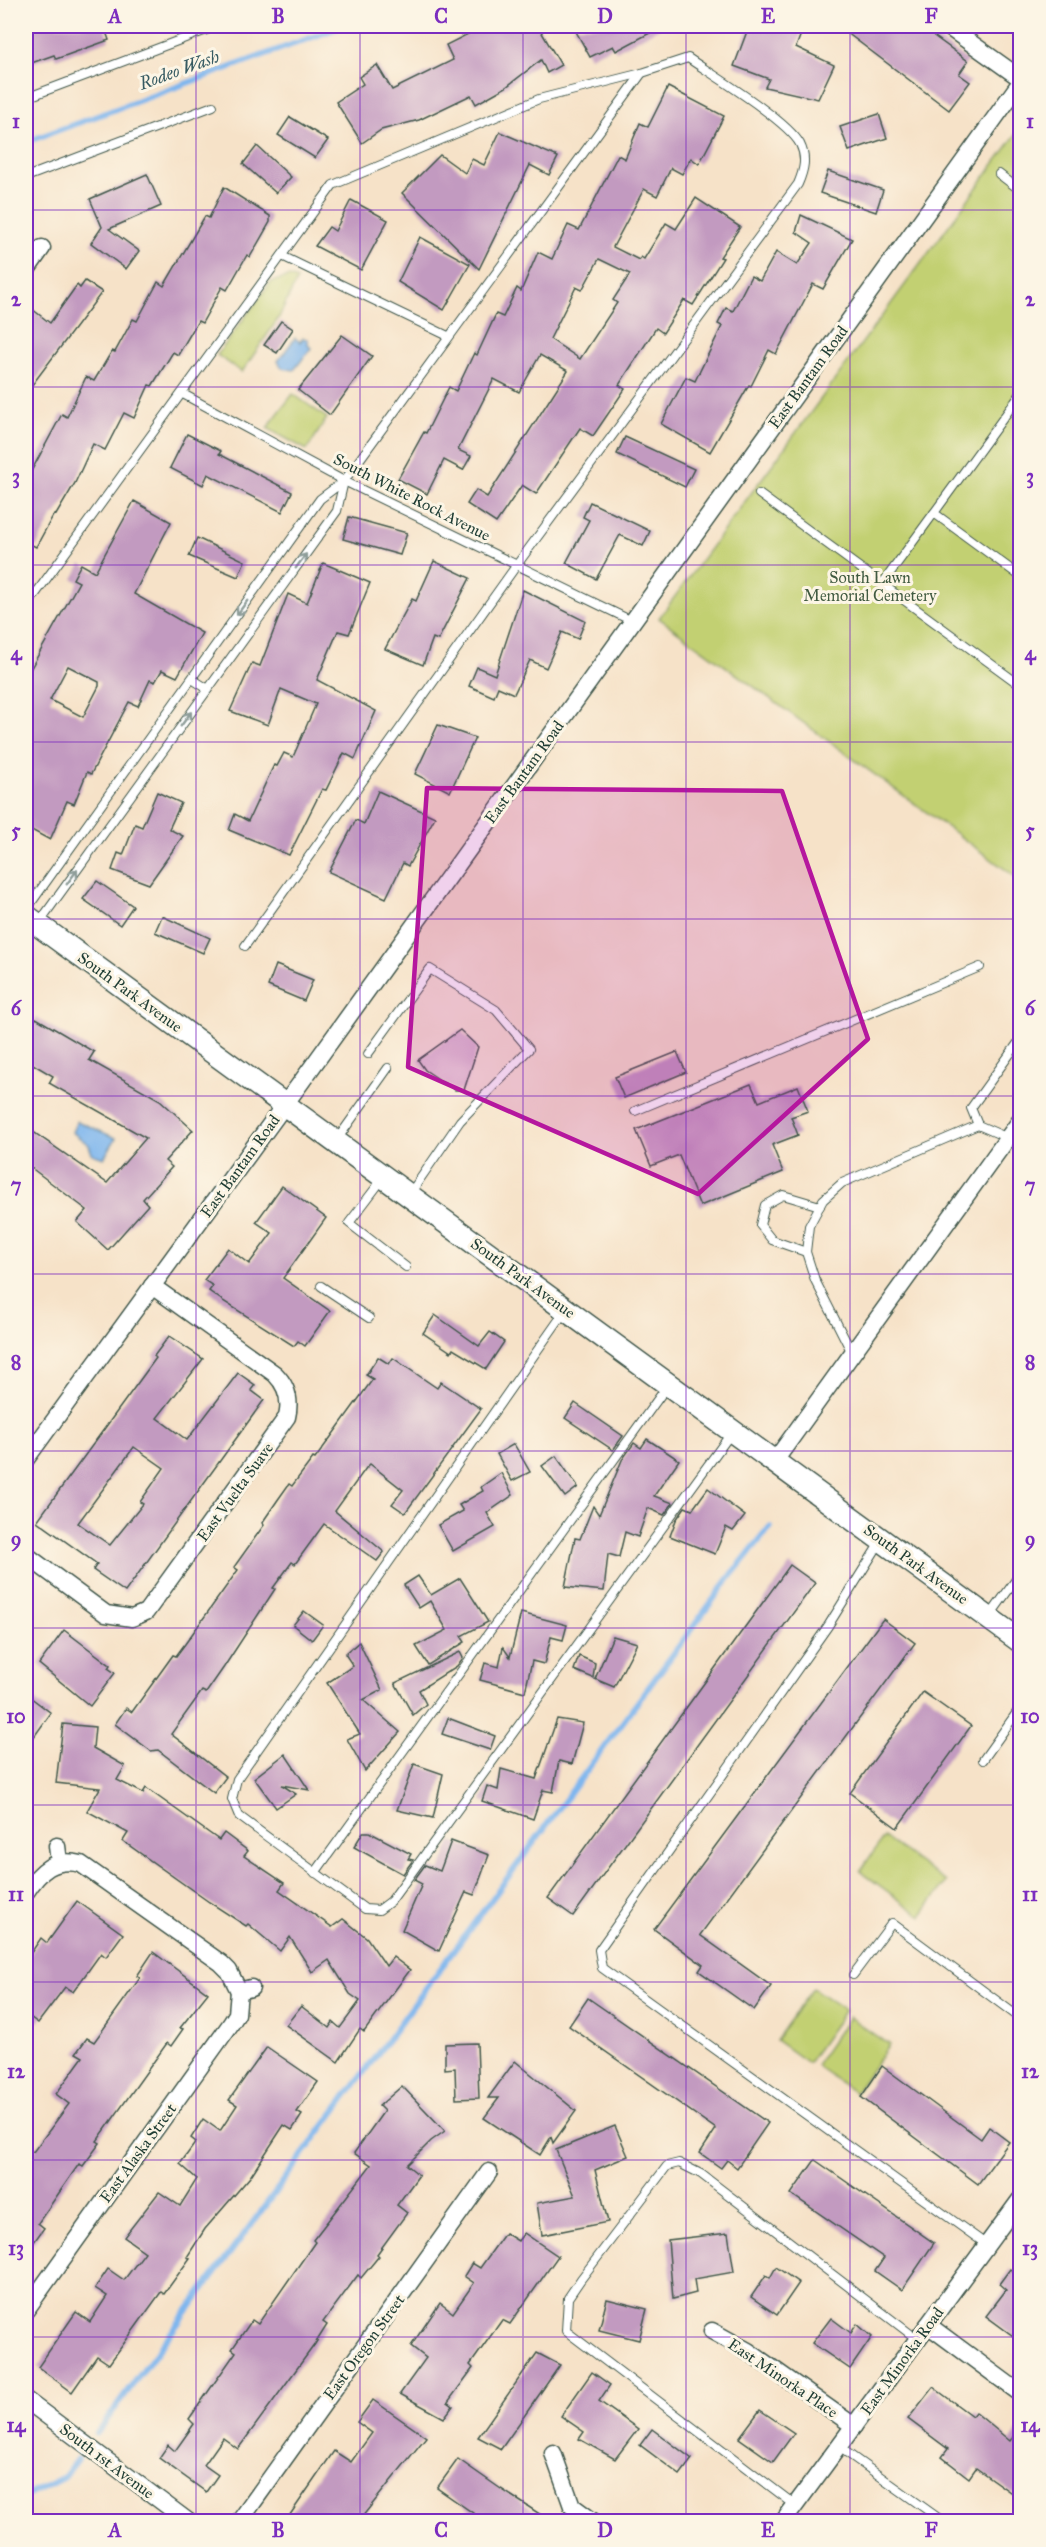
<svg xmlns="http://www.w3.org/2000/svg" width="1046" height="2547" font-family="'IM FELL Great Primer',serif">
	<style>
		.green { fill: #c2d072; stroke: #708653; stroke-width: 1.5 }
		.water { fill: #7eb6ee; stroke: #4e7a91; stroke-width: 1.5 }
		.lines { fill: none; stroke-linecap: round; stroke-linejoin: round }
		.stream { stroke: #7eb6ee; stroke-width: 6 }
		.building { fill: #c29ac0; fill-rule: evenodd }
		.lane-casing { stroke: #3f564a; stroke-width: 10 }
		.street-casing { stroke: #3f564a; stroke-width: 19 }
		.secondary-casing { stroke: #3f564a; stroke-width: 25 }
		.lane { stroke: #fff; stroke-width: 8 }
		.street { stroke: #fff; stroke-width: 16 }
		.secondary { stroke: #fff; stroke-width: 22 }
		.oneway { stroke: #8f9e9a }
		.marked { fill: #b5179e; fill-opacity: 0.2; stroke: #b5179e; stroke-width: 4.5; stroke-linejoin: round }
		.grid { fill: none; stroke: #7b2cbf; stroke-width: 1.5; stroke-opacity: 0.55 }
		.labels { text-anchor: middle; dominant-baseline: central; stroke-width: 6; stroke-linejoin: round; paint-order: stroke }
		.street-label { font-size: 16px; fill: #1f3d34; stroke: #fcf5e5 }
		.park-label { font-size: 16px; fill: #405a40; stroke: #fcf5e5 }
		.water-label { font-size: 18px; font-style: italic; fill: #375b62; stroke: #fcf5e5 }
		.neatline { fill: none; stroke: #7b2cbf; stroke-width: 2 }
		.grid-label { font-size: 20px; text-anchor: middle; font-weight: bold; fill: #7b2cbf }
	</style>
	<rect width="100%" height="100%" fill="#fcf5e5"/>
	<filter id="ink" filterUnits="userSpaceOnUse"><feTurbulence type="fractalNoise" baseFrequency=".0167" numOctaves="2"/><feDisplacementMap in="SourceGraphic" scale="12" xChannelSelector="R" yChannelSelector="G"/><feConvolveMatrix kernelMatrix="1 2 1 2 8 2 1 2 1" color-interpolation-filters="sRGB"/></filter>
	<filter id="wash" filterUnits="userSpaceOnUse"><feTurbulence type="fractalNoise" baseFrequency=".008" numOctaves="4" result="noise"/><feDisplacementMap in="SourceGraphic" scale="24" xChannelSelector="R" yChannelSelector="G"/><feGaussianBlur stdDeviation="1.35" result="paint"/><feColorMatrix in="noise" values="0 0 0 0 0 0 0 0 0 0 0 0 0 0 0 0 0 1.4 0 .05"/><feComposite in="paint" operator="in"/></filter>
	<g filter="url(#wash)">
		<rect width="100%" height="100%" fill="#f6e2c8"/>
		<!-- green -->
		<g class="green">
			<polygon points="1020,129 1020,880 659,618"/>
			<polygon points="289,277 297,280 278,319 242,372 217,355 271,282"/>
			<polygon points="293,394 327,418 307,450 267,428"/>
			<polygon points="884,1837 946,1882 921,1916 860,1871"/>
			<polygon points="813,1988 845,2010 808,2063 776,2040"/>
			<polygon points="849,2017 889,2045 855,2093 816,2065"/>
		</g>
		<!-- water -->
		<g class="water">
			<polygon points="295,338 300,342 303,338 308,339 308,345 311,348 294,370 282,368 278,361"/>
			<polygon points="77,1121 116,1138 104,1158 92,1154 89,1145 72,1132"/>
		</g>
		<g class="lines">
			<!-- stream -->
			<g class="stream">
				<polyline points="26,142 343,26"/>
				<polyline points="97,2433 733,1573 770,1527"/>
				<polyline points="26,2496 64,2477 78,2459"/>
			</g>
		</g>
		<g id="blocks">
			<!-- building -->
			<g class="building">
				<polygon points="35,26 104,26 109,40 56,59 54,55 26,65 26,29"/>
				<polygon points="484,26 538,26 561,65 547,73 541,60 506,87 476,104 471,95 419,120 381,130 362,143 336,102 363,84 359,77 377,65 392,90 453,60 446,45"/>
				<polygon points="573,26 663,26 616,51 613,46 590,57"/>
				<polygon points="749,26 804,26 796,47 834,65 818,99 765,87 769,79 734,66"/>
				<polygon points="838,26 920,26 968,61 959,74 970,82 949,110"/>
				<path d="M668,87L724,116L699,164L691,158L682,174L671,168L657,196L644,189L613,247L639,260L641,257L644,259L666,223L676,229L696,198L740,227L720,257L723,258L693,305L684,300L663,333L656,328L619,385L625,389L593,436L580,428L536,494L522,485L496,523L467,504L476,490L487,497L568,371L540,355L519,392L494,379L458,450L471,456L463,470L444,460L427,494L398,479L424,432L426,433L449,387L456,391L474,353L477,355L496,314L503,317L517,288L521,291L538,252L552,259L568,225L579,230L618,155L625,159L640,123L648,127ZM599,259L630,274L613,300L617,303L580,359L550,339L576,287L582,290Z"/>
				<polygon points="879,114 887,138 849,151 840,127"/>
				<polygon points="290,117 328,140 315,158 278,135"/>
				<polygon points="500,132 558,157 549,175 530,165 479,269 402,193 440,155 465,173 472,159 484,165"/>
				<polygon points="257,146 291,177 276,193 243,164"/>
				<polygon points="828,171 883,190 876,212 820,193"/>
				<polygon points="147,174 161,206 109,229 139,251 126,269 91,243 102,227 90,199"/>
				<polygon points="224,187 270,216 270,222 250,257 247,255 227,290 222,287 202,323 198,321 178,355 173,352 152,386 149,385 134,418 124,413 105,450 93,444 75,483 56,515 54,514 36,547 26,542 26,481 62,414 67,417 86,377 94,381 112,351 115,352 133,319 137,321 158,282 164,286 205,216 209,218"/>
				<polygon points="351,200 388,220 361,270 315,246 329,227 335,231"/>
				<polygon points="801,215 852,239 823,289 813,284 776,354 769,350 751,386 749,385 710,452 661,424 686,377 695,381 722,326 718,324 726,308 733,311 751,276 760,281 776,252 797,265 812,243 796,232"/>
				<polygon points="420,237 470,264 444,310 398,282"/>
				<polygon points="85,281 102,292 26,393 26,317 32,309 50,323 77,285 80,288"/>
				<polygon points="281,321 293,329 277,353 264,345"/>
				<polygon points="342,335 372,356 330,415 298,390"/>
				<polygon points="187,434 221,451 219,454 292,492 282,512 208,474 203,485 170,468"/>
				<polygon points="625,437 694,469 685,487 617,454"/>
				<path d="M134,501L171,522L134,594L202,633L177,677L162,670L155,682L150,680L138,706L129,702L91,774L87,772L74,804L67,801L50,840L26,827V677L79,582L73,579L81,564L95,572ZM68,666L99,682V686L83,717L50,700Z"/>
				<polygon points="590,502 650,531 643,546 620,535 596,579 566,563 589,520 583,517"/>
				<polygon points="349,517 407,533 400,555 343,539"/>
				<polygon points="197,538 245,561 238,577 189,556"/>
				<polygon points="434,561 470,578 438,640 433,638 423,665 385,649 412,599 416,601"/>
				<polygon points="323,563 370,583 349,634 338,631 317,680 376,711 355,759 344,753 326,790 322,789 289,855 229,830 235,814 248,821 274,765 277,766 284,753 293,757 316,704 281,689 268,725 230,711 252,663 260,666 288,594 307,603"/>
				<polygon points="523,590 585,621 578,639 562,632 546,668 530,660 514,694 498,687 494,697 469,686 477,667 495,675"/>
				<polygon points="438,725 475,738 450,792 415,774"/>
				<polygon points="378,791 435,817 408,866 403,863 386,898 329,872 356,820 364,824"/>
				<polygon points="157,792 181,803 169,829 183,836 149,884 112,870 118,853 123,855 135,824 142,827"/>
				<polygon points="97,881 133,906 120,925 83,899"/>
				<polygon points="162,916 210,938 203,953 155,932"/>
				<polygon points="276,965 313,980 304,1001 268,986"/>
				<polygon points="36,1018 94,1052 89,1060 160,1100 193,1130 165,1161 172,1167 143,1199 148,1205 108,1250 77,1222 87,1210 26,1164 26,1127 107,1183 146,1138 49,1083 53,1076 26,1060 26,1036"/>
				<polygon points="460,1030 478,1047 464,1090 455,1090 425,1070 418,1060"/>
				<polygon points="677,1052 686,1072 624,1098 615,1077"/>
				<polygon points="751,1084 759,1102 798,1086 808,1111 791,1117 798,1135 772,1145 783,1172 700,1206 679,1155 651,1166 636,1130"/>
				<polygon points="282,1186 326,1218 283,1278 330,1311 305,1346 298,1341 294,1346 223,1301 209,1291 213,1286 204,1280 228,1248 249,1264 272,1233 256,1222"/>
				<polygon points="435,1315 479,1346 490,1332 504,1342 486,1369 453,1349 451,1352 423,1333"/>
				<path d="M169,1336L203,1359L157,1418L187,1440L238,1373L255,1385L251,1390L264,1400L125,1592L93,1570L97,1564L37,1521L156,1358L154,1356ZM134,1447L164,1468L140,1502L143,1504L110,1545L78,1523Z"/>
				<polygon points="378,1357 389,1364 393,1358 437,1388 441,1382 481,1409 405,1513 392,1504 403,1490 370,1464 366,1468 335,1511 384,1552 377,1561 324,1524 295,1564 292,1562 273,1588 275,1589 224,1667 206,1693 202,1691 171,1734 226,1777 214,1793 158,1750 151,1751 115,1724 126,1708 132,1712 173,1655 176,1656 185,1644 238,1570 234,1567 264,1525 262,1523 277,1501 289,1484 292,1486 313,1458 315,1459 373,1379 366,1375"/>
				<polygon points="575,1403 623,1436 613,1450 565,1418"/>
				<polygon points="647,1439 679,1460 654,1496 673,1503 664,1515 648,1508 638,1537 625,1532 619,1557 608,1554 604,1591 565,1587 575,1538 580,1539 593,1506 599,1515 622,1460 634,1443 641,1448"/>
				<polygon points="514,1444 530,1472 512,1481 497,1454"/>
				<polygon points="556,1456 578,1487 565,1497 542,1466"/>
				<polygon points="501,1473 513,1495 487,1513 495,1527 453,1551 438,1525 463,1511 459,1505 483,1491 481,1487"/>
				<polygon points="708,1488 745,1516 733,1531 726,1527 715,1554 670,1536 676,1520 685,1507 692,1510"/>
				<polygon points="790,1565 815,1583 573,1916 548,1898"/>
				<polygon points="418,1576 431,1595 460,1578 488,1622 461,1636 465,1642 428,1665 416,1646 447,1630 430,1601 419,1608 404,1585"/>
				<polygon points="304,1611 323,1625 312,1640 293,1625"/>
				<polygon points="521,1613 567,1625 563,1640 551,1637 544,1664 532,1661 525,1692 480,1680 485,1663 499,1667 503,1647 510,1657"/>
				<polygon points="883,1619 915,1643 700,1935 771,1986 754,2010 699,1971 703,1965 654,1929"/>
				<polygon points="64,1630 110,1665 108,1668 115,1673 90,1706 39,1664"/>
				<polygon points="613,1636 637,1643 614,1687 595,1679"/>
				<polygon points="359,1642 382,1690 363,1700 400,1732 365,1771 347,1739 360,1734 327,1683 353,1666 345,1654"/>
				<polygon points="460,1652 463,1658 457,1666 419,1690 426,1704 413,1715 395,1683"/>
				<polygon points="579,1656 595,1663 593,1678 574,1670"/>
				<polygon points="923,1692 971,1726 897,1828 850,1793"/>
				<polygon points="26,1694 51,1713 26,1748"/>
				<polygon points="448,1718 495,1736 490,1750 442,1734"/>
				<polygon points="557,1719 583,1723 572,1764 559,1761 553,1792 543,1790 533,1819 482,1801 487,1786 498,1790 501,1769 536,1779"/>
				<polygon points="63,1724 95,1727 93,1748 125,1766 117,1780 143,1793 146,1788 219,1840 224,1833 248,1851 244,1856 284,1883 279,1890 332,1927 343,1919 367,1938 386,1966 393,1957 410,1970 364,2032 360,2029 338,2062 286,2025 301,2006 329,2028 333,2022 340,2028 360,2001 350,1994 329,1960 312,1972 290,1937 280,1951 248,1924 246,1926 209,1902 123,1841 128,1833 87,1811 100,1788 56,1783"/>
				<polygon points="285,1754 309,1790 282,1785 296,1794 276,1808 254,1778"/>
				<polygon points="414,1764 443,1774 433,1818 397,1810"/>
				<polygon points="363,1832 369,1832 411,1854 408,1859 413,1860 403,1874 354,1847"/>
				<polygon points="451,1841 489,1855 474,1895 466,1892 439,1951 402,1930 422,1884 414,1880 425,1865 440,1871"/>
				<polygon points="77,1901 123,1934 106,1957 101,1953 73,1992 65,1987 38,2023 26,2014 26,1960 41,1938 47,1943"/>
				<polygon points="153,1952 208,1993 180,2028 183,2029 171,2046 167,2043 97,2141 100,2143 83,2166 79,2164 38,2223 44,2228 26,2253 26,2147 33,2152 69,2104 56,2094 83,2057 76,2053 87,2038 94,2042 140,1978 137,1976"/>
				<polygon points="588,1998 768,2123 737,2168 727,2160 721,2168 700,2153 716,2129 569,2026"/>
				<polygon points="477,2043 479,2098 456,2099 455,2068 445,2069 445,2044"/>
				<polygon points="267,2047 318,2082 297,2112 302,2115 292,2130 284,2125 250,2177 205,2229 187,2257 190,2258 164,2294 161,2292 109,2364 97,2356 72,2392 38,2367 76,2312 90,2322 107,2296 95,2288 108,2269 124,2280 145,2252 124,2237 159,2192 180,2206 197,2179 180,2164 196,2142 191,2138 203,2119 220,2131 237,2105 229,2100"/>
				<polygon points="515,2061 576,2111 553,2143 551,2137 540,2155 484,2118 499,2098 488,2098"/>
				<polygon points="882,2066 981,2139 989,2127 1009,2142 978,2184 861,2097"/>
				<polygon points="402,2086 445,2131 431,2141 407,2165 419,2175 397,2205 407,2213 377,2254 379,2256 361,2278 358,2275 323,2322 327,2325 315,2344 238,2449 223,2438 204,2465 218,2475 206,2492 159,2458 168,2445 175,2451 194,2424 189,2419 236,2352 232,2349 252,2320 258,2324 315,2242 313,2240 371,2165 354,2153 384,2111 379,2106"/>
				<polygon points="615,2126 628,2156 595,2170 608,2222 542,2235 537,2203 575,2196 556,2150"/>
				<polygon points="815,2160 934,2243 902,2290 875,2271 884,2258 791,2194"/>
				<polygon points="505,2233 518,2241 524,2233 558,2256 510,2324 502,2320 470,2365 473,2368 448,2402 453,2406 444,2418 400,2394 426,2358 411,2346 440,2303 453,2313 474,2283 464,2276 472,2263 480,2268"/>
				<polygon points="728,2233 734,2272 694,2279 696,2293 673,2299 668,2240"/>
				<polygon points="776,2267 799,2283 777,2315 751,2297 766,2275 770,2278"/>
				<polygon points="1010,2269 1017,2274 1020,2270 1020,2341 986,2316 1006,2290 999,2284"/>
				<polygon points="607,2299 647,2309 639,2340 599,2330"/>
				<polygon points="831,2318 851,2333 857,2324 872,2337 850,2369 812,2343"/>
				<polygon points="537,2353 560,2365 501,2449 478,2437"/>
				<polygon points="592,2372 610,2385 599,2401 638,2429 615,2459 579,2439 584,2432 561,2416"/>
				<polygon points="933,2387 972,2416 975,2412 1010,2441 1020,2428 1020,2499 976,2468 969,2478 942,2457 948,2449 908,2419"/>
				<polygon points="373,2400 426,2437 358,2522 285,2522 334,2451 351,2462 372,2433 357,2422"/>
				<polygon points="760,2410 794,2433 773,2462 739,2438"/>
				<polygon points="652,2429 692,2459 680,2475 640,2445"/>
				<polygon points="458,2459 501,2489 552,2522 486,2522 437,2488"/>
			</g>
		</g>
	</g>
	<g filter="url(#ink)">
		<use href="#blocks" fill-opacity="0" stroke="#3f564a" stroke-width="1.5"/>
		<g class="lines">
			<!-- lane casing -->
			<g class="lane-casing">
				<g id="lane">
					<polyline points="26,98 217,26"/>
					<polyline points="999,174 1020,190"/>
					<polyline points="26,177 213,106"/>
					<polyline points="282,256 448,336"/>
					<polyline points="183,394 344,481 632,621"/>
					<polyline points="1020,395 934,513 1020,576"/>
					<polyline points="344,481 642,73"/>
					<polyline points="759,494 1020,685"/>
					<polyline points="882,584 934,513"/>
					<path d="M26,607L333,185L539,99L642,73L688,58C713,75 787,120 800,144C807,158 804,170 798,184L516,566L245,946"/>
					<polyline points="192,679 208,689"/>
					<polyline points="26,910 320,499 344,481 337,511 38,924"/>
					<polyline points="368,1054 430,969 496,1010 529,1049 460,1121 409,1195"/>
					<polyline points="635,1111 980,967"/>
					<polyline points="978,1125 971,1108 1020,1040"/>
					<polyline points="336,1141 388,1068"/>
					<polyline points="384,1177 349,1223 406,1267"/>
					<polyline points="806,1252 772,1240 760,1225 765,1205 783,1195 820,1206"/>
					<polyline points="321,1286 369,1318"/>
					<polyline points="565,1311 237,1779 232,1799 239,1816 365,1909 379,1910 391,1901 732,1432"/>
					<polyline points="852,1353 815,1280 806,1252 809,1226 823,1200 842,1183 978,1125 1008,1138"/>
					<polyline points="881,1541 828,1626 599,1950 602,1968 987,2245"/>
					<polyline points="989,1617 1020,1574"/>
					<polyline points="983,1760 1020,1708"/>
					<polyline points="315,1873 668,1385"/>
					<polyline points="853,1975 892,1923 1020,2018"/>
					<polyline points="839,2447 944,2522"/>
					<polyline points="795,2505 566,2331 568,2298 581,2279 667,2166 679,2163 701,2174 917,2339"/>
				</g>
			</g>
			<!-- street casing -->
			<g class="street-casing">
				<g id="street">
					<polyline points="947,26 1020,78"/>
					<polyline points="26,271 42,248"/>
					<polyline points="26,1459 302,1081 1020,83"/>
					<polyline points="774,1462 1020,1121"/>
					<path d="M26,1555L106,1614L132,1618L146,1612L287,1417C291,1400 287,1386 275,1374L152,1286"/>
					<polyline points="57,1846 59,1861"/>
					<path d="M26,1892C40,1871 54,1857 81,1864L221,1963L229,1971L239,1991"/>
					<polyline points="26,2310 230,2025 237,2014 239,1991 251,1988"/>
					<polyline points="928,2325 1020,2393"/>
					<polyline points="712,2331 748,2351 854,2426"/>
					<polyline points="26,2400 189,2522"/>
					<polyline points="553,2453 572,2506 594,2522"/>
					<polyline points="239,2522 489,2172"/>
					<polyline points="783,2522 1020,2200"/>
				</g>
			</g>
			<!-- secondary casing -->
			<g class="secondary-casing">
				<polyline id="secondary" points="26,916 1020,1641"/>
			</g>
			<!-- lane -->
			<use href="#lane" class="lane"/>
			<!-- street -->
			<use href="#street" class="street"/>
			<!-- secondary -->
			<use href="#secondary" class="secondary"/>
		</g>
		<!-- one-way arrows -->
		<defs><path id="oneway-shaft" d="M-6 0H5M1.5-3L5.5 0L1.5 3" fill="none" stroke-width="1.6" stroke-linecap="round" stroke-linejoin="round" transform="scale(1.5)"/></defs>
		<g class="oneway">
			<use href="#oneway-shaft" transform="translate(301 561) rotate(-54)"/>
			<use href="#oneway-shaft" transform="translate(242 608) rotate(126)"/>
			<use href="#oneway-shaft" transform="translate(186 719) rotate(-54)"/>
			<use href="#oneway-shaft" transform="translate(72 877) rotate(-54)"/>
		</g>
	</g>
	<!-- marked area -->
	<path class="marked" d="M427,788L782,791L868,1039L698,1194L408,1067Z"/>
	<!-- grid -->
	<path class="grid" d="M196,26V2522M360,26V2522M523,26V2522M686,26V2522M850,26V2522M26,210H1020M26,387H1020M26,565H1020M26,742H1020M26,919H1020M26,1096H1020M26,1274H1020M26,1451H1020M26,1628H1020M26,1805H1020M26,1982H1020M26,2160H1020M26,2337H1020"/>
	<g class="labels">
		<!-- street labels -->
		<g class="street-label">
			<text transform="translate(808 377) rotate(-54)">East Bantam Road</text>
			<text transform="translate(412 497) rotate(27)">South White Rock Avenue</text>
			<text transform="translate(524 772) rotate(-54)">East Bantam Road</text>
			<text transform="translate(130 992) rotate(36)">South Park Avenue</text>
			<text transform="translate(240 1166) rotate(-54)">East Bantam Road</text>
			<text transform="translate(523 1278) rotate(36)">South Park Avenue</text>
			<text transform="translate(235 1492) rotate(-54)">East Vuelta Suave</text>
			<text transform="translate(916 1564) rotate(36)">South Park Avenue</text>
			<text transform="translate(138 2153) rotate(-54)">East Alaska Street</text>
			<text transform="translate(364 2347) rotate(-54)">East Oregon Street</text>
			<text transform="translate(902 2361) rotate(-54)">East Minorka Road</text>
			<text transform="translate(783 2378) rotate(34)">East Minorka Place</text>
			<text transform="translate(107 2461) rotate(37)">South 1st Avenue</text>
		</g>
		<!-- park labels -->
		<g class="park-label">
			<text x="870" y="577">South Lawn<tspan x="870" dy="18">Memorial Cemetery</tspan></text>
		</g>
		<!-- water labels -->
		<g class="water-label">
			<text transform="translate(179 70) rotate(-20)">Rodeo Wash</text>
		</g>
	</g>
	<!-- margin -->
	<rect width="1046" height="2547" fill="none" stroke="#fcf5e5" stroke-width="66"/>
	<rect x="33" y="33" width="980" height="2481" class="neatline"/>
	<g class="grid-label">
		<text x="115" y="23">A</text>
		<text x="278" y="23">B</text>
		<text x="441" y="23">C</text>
		<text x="605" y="23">D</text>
		<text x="768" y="23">E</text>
		<text x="931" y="23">F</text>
		<text x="16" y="128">1</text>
		<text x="1030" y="128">1</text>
		<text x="16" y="306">2</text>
		<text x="1030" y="306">2</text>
		<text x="16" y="483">3</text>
		<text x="1030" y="483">3</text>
		<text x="16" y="660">4</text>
		<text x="1030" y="660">4</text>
		<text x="16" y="837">5</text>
		<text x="1030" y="837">5</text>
		<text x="16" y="1015">6</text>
		<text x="1030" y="1015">6</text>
		<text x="16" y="1192">7</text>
		<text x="1030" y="1192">7</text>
		<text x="16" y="1369">8</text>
		<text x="1030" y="1369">8</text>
		<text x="16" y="1546">9</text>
		<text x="1030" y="1546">9</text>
		<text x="16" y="1723">10</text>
		<text x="1030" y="1723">10</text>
		<text x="16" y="1901">11</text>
		<text x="1030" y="1901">11</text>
		<text x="16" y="2078">12</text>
		<text x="1030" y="2078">12</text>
		<text x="16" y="2255">13</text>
		<text x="1030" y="2255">13</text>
		<text x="16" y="2432">14</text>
		<text x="1030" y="2432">14</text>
		<text x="115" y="2537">A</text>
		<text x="278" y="2537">B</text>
		<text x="441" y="2537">C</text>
		<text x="605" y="2537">D</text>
		<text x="768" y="2537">E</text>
		<text x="931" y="2537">F</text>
	</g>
</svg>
